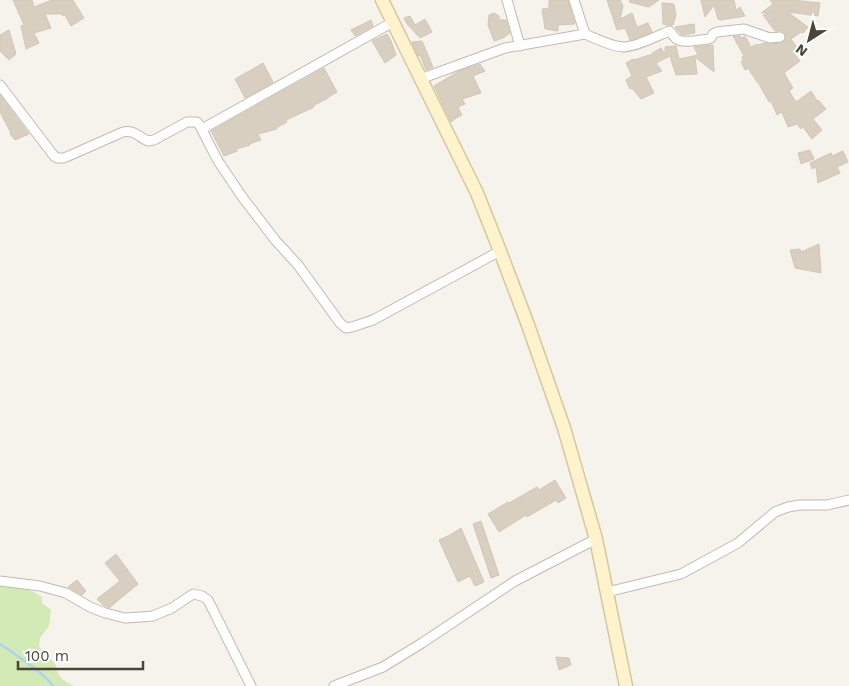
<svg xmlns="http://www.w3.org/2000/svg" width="849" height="686" font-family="'Work Sans',sans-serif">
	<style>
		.green { fill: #d2eab5 }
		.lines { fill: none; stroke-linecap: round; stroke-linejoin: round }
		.stream { stroke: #a9d4f2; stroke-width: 2.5 }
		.building { fill: #d8cfc1; stroke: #d3c7b4 }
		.street-casing { stroke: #c2bbae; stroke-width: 11 }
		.secondary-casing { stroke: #d6c79b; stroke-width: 15 }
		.street { stroke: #fff; stroke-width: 9 }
		.secondary { stroke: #fff3cd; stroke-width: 12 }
	</style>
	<rect width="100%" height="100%" fill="#f6f3ec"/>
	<!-- green -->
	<path class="green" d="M0,584C15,586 29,588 42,597V603L51,610L49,626L40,638L39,646L43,653L55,663L57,671L62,679L68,683L74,686H0Z"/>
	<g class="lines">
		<!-- stream -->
		<path class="stream" d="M0,644C13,653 46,674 53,686"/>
	</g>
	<!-- building -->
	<g class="building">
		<polygon points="13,0 32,0 34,7 52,0 73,0 84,18 71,26 65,15 63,16 62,14 45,14 51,28 34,33 39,43 26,49 21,26 24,25"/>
		<polygon points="549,0 568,0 575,24 558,25 558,31 545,29 542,9 549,8"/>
		<polygon points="607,0 620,0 623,6 620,19 632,13 637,27 648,23 652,32 630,40 625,28 617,30"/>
		<polygon points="630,0 659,0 649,7 629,2"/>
		<polygon points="701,0 734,0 736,10 740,7 745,16 721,20 718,19 714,5 705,17"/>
		<polygon points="770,0 793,0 820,3 818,16 788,12 808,27 803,33 801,32 791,39 798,49 793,52 800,61 784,73 793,88 789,91 796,102 811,91 817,101 818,100 826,109 813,119 822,130 812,139 803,127 801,129 797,124 788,127 782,112 777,115 771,101 769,102 758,82 757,82 748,68 745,70 741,62 743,60 742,57 744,56 733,36 740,36 742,38 745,36 751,47 757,44 758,45 764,43 770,44 781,43 785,40 786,36 785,33 782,31 775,31 763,15 769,12 761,13 773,4"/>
		<polygon points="662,3 674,4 676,15 673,25 667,25 663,24"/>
		<polygon points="494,13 499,16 499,20 506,20 510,33 503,38 494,41 488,25 489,15"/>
		<polygon points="410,16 415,25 425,19 432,32 420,38 407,24 404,18"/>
		<polygon points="371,20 373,26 355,36 351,30"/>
		<polygon points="694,24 695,33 682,35 676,29 675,27"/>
		<polygon points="9,30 16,54 9,60 0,51 0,35"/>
		<polygon points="387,34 391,41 396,55 385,63 372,41"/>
		<polygon points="422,41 433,67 426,70 420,55 418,56 412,42"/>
		<polygon points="713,45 714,72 695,57 697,74 676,75 670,56 656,63 662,71 646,77 654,93 641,99 632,88 630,89 626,80 632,76 626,63 633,59 634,60 653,54 652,53 661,48 665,55 665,47 676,46 679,59 698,55 694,47"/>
		<polygon points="263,63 273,82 245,98 235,79"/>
		<polygon points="480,64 485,71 473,76 481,93 462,99 465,104 458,107 462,115 454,119 454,120 451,122 434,86 459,71"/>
		<polygon points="324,68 337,92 327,98 327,99 314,105 314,107 286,120 287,122 276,128 277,129 258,134 261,140 249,144 250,145 236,149 237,151 224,156 211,131"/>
		<polygon points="0,95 29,134 15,140 10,134 11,133 0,112"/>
		<polygon points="810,150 814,159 801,164 798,153"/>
		<polygon points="843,151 848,162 837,167 840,173 818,183 816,167 812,169 810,163 831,153 832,156"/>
		<polygon points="819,244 821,273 795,268 790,250 800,249 801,252"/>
		<polygon points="555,480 566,498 558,503 556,500 527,517 526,515 499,532 488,514 508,502 509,503 537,487 539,490"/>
		<polygon points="481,521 499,575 491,578 473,524"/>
		<polygon points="461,528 484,582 475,586 470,576 458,582 439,540 450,535"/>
		<polygon points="116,554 138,584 109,608 103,605 97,599 120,581 105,563"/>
		<polygon points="77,580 86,591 82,595 68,587"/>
		<polygon points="556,657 569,658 571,665 559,670"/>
	</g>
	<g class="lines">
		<!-- street casing -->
		<g class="street-casing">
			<g id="street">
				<polyline points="507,0 520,46"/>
				<path d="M585,34C597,39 610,46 623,47C636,47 657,36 669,31C672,33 674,38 678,40C684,43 701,40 708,39L711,38L713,34L717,32L744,29L770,38L780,37"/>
				<polyline points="420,79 505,48 585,34 574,0"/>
				<path d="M0,85L54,156L57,158H64L123,132C134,129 140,138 148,141L154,140L187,122H197L200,126L218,161L243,198L276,241L298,265L340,323L346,328L352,327L373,320L500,251"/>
				<polyline points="202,129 393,22"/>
				<polyline points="0,581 40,586 66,593 90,607 105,613 125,618 141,617 153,616 172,608 193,594 202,596 208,600 251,686"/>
				<polyline points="607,592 681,574 738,543 775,512 788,507 800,505 827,505 849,500"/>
				<polyline points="334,686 383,667 422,643 515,581 596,539"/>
			</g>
		</g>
		<!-- secondary casing -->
		<g class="secondary-casing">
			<polyline id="secondary" points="382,0 477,193 500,251 528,325 564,428 596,539 626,686"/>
		</g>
		<!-- street -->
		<use href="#street" class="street"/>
		<!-- secondary -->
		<use href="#secondary" class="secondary"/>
	</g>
	<!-- north arrow -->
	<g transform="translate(809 40) rotate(216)" stroke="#ffffff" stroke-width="4" paint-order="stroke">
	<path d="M0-4L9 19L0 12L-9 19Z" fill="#4b4439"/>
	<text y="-8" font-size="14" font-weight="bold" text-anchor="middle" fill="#4b4439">N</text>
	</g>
	<!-- scale -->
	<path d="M18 661v8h125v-8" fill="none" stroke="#4b4439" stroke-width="2.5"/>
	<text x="25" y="661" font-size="15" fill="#4b4439" stroke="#ffffff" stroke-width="4" paint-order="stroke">100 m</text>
</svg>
